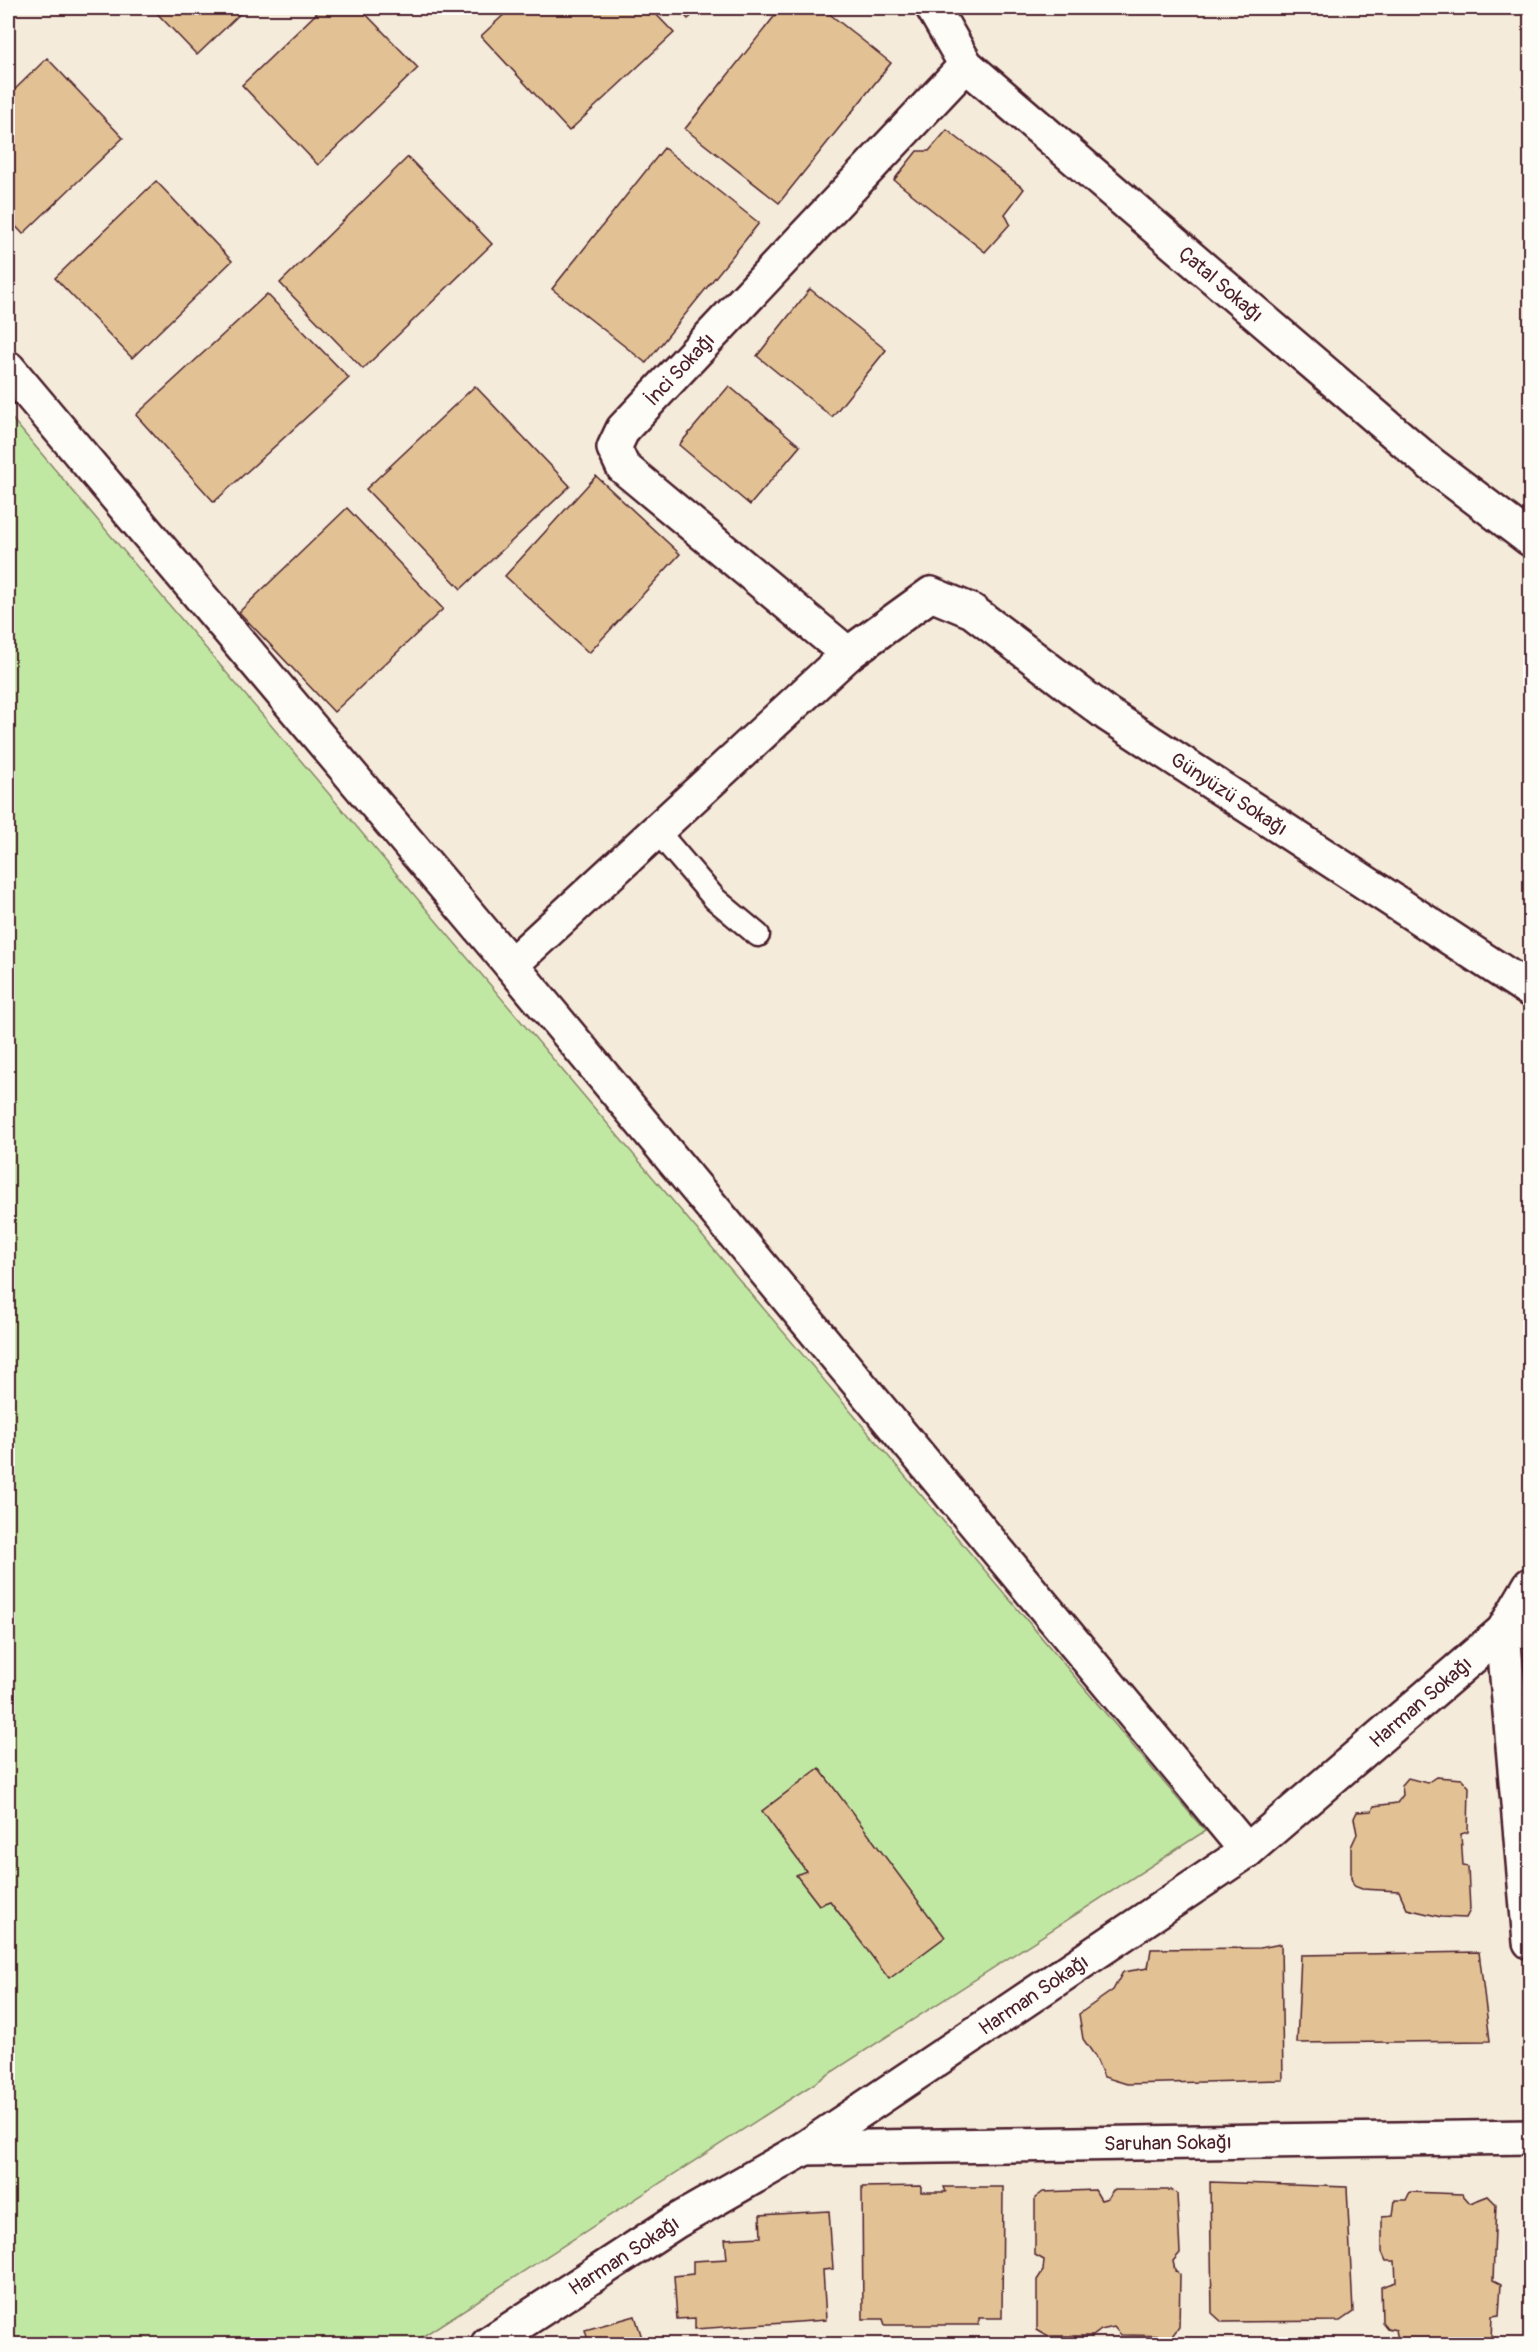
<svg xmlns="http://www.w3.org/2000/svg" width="1538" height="2352" font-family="Pangolin,sans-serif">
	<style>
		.green { fill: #c1e8a3; stroke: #868467; stroke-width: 1.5 }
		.building { fill: #e2c295; stroke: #4a1f2b; stroke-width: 1.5 }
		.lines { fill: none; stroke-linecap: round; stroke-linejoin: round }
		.service-casing { stroke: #4a1f2b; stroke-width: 27 }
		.minor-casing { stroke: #4a1f2b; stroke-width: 38 }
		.secondary-casing { stroke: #4a1f2b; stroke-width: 38 }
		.service { stroke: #fdfcf7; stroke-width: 22 }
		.minor { stroke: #fdfcf7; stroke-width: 33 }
		.secondary { stroke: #fdfcf7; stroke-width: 33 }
		.labels { text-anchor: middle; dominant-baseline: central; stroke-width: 5; stroke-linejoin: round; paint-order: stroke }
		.street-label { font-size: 20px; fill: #4a1f2b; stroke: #fdfcf7 }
	</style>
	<rect width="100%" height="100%" fill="#f5ebda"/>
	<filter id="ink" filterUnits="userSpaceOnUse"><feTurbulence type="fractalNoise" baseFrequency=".0167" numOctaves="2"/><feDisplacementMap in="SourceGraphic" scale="12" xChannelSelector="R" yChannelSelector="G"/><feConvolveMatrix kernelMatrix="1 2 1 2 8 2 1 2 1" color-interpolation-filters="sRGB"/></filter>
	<g filter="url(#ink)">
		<!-- green -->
		<polygon class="green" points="8,414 1205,1831 411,2344 8,2344"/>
		<!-- building -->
		<g class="building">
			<polygon points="152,8 246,8 197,55"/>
			<polygon points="322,8 360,8 418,68 318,165 242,85"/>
			<polygon points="511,8 650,8 674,33 569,131 481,36"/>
			<polygon points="678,8 701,8 688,19"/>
			<polygon points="781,8 822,8 891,63 779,203 685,129"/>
			<polygon points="47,58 123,138 23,234 8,218 8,96"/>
			<polygon points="947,130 1024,189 1005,214 1010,224 985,252 894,180 917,151 929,151"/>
			<polygon points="664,148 759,223 646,363 552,289"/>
			<polygon points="408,157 492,244 363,369 280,283"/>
			<polygon points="156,181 232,261 132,358 55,278"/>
			<polygon points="810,289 886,350 832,417 757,356"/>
			<polygon points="267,294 349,378 214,502 136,415"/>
			<polygon points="475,386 570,486 461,589 366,489"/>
			<polygon points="729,386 800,446 750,505 679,445"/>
			<polygon points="596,476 680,554 589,653 505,576"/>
			<polygon points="347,508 443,609 334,712 239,612"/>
			<polygon points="819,1768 945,1937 889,1979 830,1901 819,1905 796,1875 806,1871 762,1811"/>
			<polygon points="1436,1777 1462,1779 1469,1787 1468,1832 1461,1834 1463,1866 1468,1867 1470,1910 1466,1918 1441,1917 1407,1909 1399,1891 1362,1889 1354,1886 1351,1878 1351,1847 1357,1834 1354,1818 1357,1812 1372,1811 1374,1806 1397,1803 1403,1795 1402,1785 1408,1778 1427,1783"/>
			<polygon points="1281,1944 1283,2080 1127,2084 1104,2077 1095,2056 1083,2039 1079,2014 1113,1990 1123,1972 1148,1968 1151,1949 1260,1948"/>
			<polygon points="1479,1952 1490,2041 1297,2043 1301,1955"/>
			<polygon points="1210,2182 1347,2187 1353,2312 1340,2321 1222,2322 1212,2313"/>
			<polygon points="921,2186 921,2192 946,2192 944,2187 1003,2187 1002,2318 979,2318 979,2325 885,2325 883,2319 863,2319 862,2187"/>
			<polygon points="1095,2190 1101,2200 1108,2198 1113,2190 1172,2190 1177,2194 1180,2253 1173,2261 1175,2271 1180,2275 1179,2327 1172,2336 1121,2335 1114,2327 1101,2330 1093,2336 1047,2336 1037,2330 1037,2280 1043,2271 1044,2260 1035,2255 1035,2198 1043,2192"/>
			<polygon points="1410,2192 1462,2194 1470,2203 1488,2196 1496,2204 1493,2280 1501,2284 1499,2315 1492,2316 1491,2340 1465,2341 1464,2344 1399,2344 1396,2330 1387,2328 1382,2322 1381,2287 1396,2282 1395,2261 1386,2261 1382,2252 1382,2217 1393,2216 1395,2200 1406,2200"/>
			<polygon points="829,2211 833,2269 823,2270 826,2320 695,2329 695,2318 677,2319 674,2276 693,2274 693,2261 727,2259 725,2239 761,2237 760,2215"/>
			<polygon points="635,2316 644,2344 589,2344 585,2330"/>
		</g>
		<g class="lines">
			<!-- service casing -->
			<g class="service-casing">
				<polyline id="service" points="657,831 715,899 758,935"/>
			</g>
			<!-- minor casing -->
			<g class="minor-casing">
				<g id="minor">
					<polyline points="8,368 511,965 1247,1851"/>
					<path id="s1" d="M848,654L623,467L614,448L623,429L966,65"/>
					<path id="s2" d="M511,965L848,654L931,594L972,611L1107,714L1530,990"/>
					<polyline points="1530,1630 1503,1631 1530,1942"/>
					<path id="s3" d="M805,2148L1530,2137"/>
				</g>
			</g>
			<!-- secondary casing -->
			<g class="secondary-casing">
				<g id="secondary">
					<path id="s4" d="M933,8L966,65L1431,464L1530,539"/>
					<path id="s5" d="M488,2344L675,2222L805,2148L1247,1851L1503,1631L1530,1585"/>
				</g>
			</g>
			<!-- service -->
			<use href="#service" class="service"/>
			<!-- minor -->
			<use href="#minor" class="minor"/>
			<!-- secondary -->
			<use href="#secondary" class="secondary"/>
		</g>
	</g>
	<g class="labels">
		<!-- street labels -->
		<g class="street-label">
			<text stroke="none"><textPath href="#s4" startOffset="402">Çatal Sokağı</textPath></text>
			<text stroke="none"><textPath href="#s1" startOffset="417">İnci Sokağı</textPath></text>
			<text stroke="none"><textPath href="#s2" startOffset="921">Günyüzü Sokağı</textPath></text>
			<text stroke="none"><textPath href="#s5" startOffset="1134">Harman Sokağı</textPath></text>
			<text stroke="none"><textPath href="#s5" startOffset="648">Harman Sokağı</textPath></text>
			<text stroke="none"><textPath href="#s3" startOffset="363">Saruhan Sokağı</textPath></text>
			<text stroke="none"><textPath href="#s5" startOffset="162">Harman Sokağı</textPath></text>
		</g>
	</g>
	<!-- margin -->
	<rect width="1538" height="2352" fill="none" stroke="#fdfcf7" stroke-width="30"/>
	<rect x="15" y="15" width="1508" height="2322" fill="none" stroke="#4a1f2b" stroke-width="2" filter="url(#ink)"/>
</svg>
